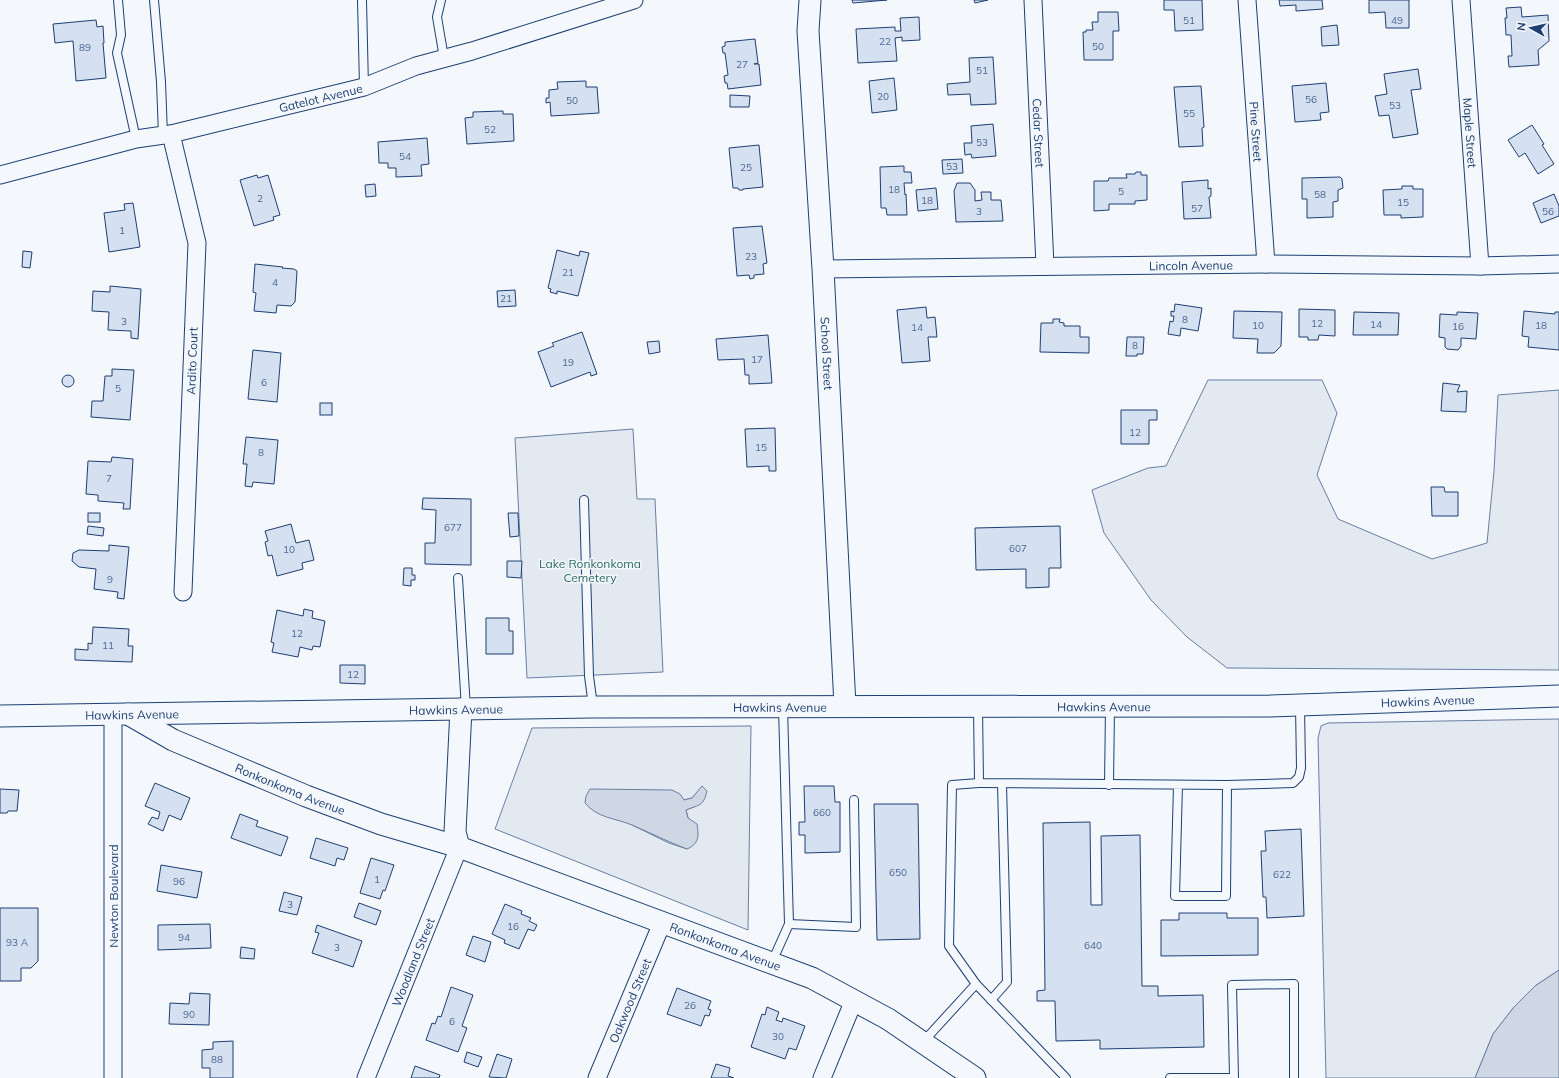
<svg xmlns="http://www.w3.org/2000/svg" width="1559" height="1078" font-family="Mulish,sans-serif">
	<style>
		.green { fill: #e3e9f0; stroke: #687fa3; fill-rule: evenodd }
		.water { fill: #cfd7e4; stroke: #687fa3 }
		.building { fill: #d5e0f0; stroke: #1d3f73 }
		.lines { fill: none; stroke-linecap: round; stroke-linejoin: round }
		.service-casing { stroke: #1d3f73; stroke-width: 10 }
		.minor-casing { stroke: #1d3f73; stroke-width: 19 }
		.tertiary-casing { stroke: #1d3f73; stroke-width: 23 }
		.service { stroke: #f4f7fb; stroke-width: 8 }
		.minor { stroke: #f4f7fb; stroke-width: 17 }
		.tertiary { stroke: #f4f7fb; stroke-width: 21 }
		.labels { text-anchor: middle; dominant-baseline: central; stroke-width: 3; stroke-linejoin: round; paint-order: stroke }
		.number-label { font-size: 10px; fill: #4b6792 }
		.street-label { font-size: 12px; fill: #1d3f73; stroke: #f4f7fb }
		.park-label { font-size: 12px; fill: #2c6c60; stroke: #f4f7fb }
	</style>
	<rect width="100%" height="100%" fill="#f4f7fb"/>
	<!-- green -->
	<g class="green">
		<polygon points="1208,380 1322,380 1337,413 1317,475 1338,519 1432,559 1487,543 1494,471 1498,395 1559,390 1559,670 1227,668 1187,637 1151,600 1104,533 1092,490 1148,468 1166,466"/>
		<polygon points="633,429 637,499 655,499 663,672 527,678 515,438"/>
		<polygon points="1559,719 1559,970 1535,986 1514,1007 1493,1034 1475,1078 1326,1078 1318,738 1321,726 1328,723"/>
		<path d="M751,726L748,930L495,829L532,728ZM702,787L694,807L686,810L688,818L687,849L669,843L632,825L684,800L692,798Z"/>
	</g>
	<!-- water -->
	<g class="water">
		<path d="M702,786L707,791C703,807 700,804 686,810L688,818L697,824C699,836 699,844 687,849C668,842 651,833 632,825C615,818 597,818 585,803L586,796L590,789L672,790L680,794L684,800L692,798Z"/>
		<polygon points="1559,970 1559,1078 1475,1078 1493,1034 1514,1007 1535,986"/>
	</g>
	<!-- building -->
	<g class="building">
		<polygon points="852,0 887,0 853,3"/>
		<polygon points="974,0 988,0 975,3"/>
		<polygon points="1164,0 1202,0 1203,30 1175,31 1174,10 1164,10"/>
		<polygon points="1279,0 1322,0 1323,9 1296,11 1296,5 1280,6"/>
		<polygon points="1369,0 1409,0 1409,28 1386,28 1385,12 1369,13"/>
		<polygon points="1521,7 1522,17 1548,15 1549,41 1538,50 1539,65 1509,67 1508,56 1512,56 1511,35 1506,35 1505,18 1507,18 1506,8"/>
		<polygon points="1098,12 1118,12 1119,31 1113,31 1113,60 1084,60 1083,32 1086,32 1086,30 1093,30 1092,22 1098,22"/>
		<polygon points="919,17 920,40 902,41 902,37 895,38 897,61 858,63 856,29 895,27 895,31 901,31 900,18"/>
		<polygon points="96,20 97,27 103,26 104,43 103,43 106,78 76,81 73,41 55,43 53,24"/>
		<polygon points="1337,25 1339,45 1322,46 1321,27"/>
		<polygon points="755,39 758,63 754,64 759,64 761,85 728,89 727,83 725,83 724,76 728,75 725,53 723,53 722,47 725,46 725,42"/>
		<polygon points="993,57 996,104 971,105 970,94 948,95 947,84 970,82 969,58"/>
		<polygon points="1418,69 1421,89 1411,90 1418,134 1393,138 1389,115 1379,116 1375,96 1387,94 1384,74"/>
		<polygon points="894,78 897,110 872,113 869,81"/>
		<polygon points="586,81 586,87 597,87 599,113 551,116 550,102 546,103 546,98 549,98 549,90 558,89 557,82"/>
		<polygon points="1326,83 1329,112 1320,113 1321,120 1295,122 1292,86"/>
		<polygon points="1201,86 1204,127 1202,128 1203,146 1179,147 1174,87"/>
		<polygon points="730,95 750,96 749,107 730,107"/>
		<polygon points="503,111 503,114 513,114 514,141 467,144 465,118 473,117 473,112"/>
		<polygon points="993,124 996,156 972,158 971,154 965,155 964,143 972,143 971,126"/>
		<polygon points="1532,125 1544,144 1542,145 1554,164 1538,174 1525,153 1519,157 1508,140"/>
		<polygon points="427,138 429,164 421,165 422,176 396,177 396,168 388,168 388,163 379,163 378,142"/>
		<polygon points="759,145 763,187 743,189 743,190 739,190 738,188 733,188 729,148"/>
		<polygon points="962,159 963,173 943,174 942,160"/>
		<polygon points="904,166 904,172 911,172 912,183 904,183 905,195 906,194 907,215 887,215 886,208 881,208 880,167"/>
		<polygon points="1136,172 1141,172 1141,175 1147,175 1147,200 1135,201 1135,204 1109,204 1109,210 1094,211 1094,181 1108,181 1109,178 1127,178 1126,174 1135,174"/>
		<polygon points="257,175 258,178 268,175 280,215 273,217 274,220 254,226 240,180"/>
		<polygon points="1340,177 1342,179 1343,188 1338,190 1338,201 1333,202 1333,217 1307,218 1307,199 1302,199 1302,178"/>
		<polygon points="1208,180 1208,189 1211,188 1211,196 1209,197 1211,218 1184,219 1182,182"/>
		<polygon points="957,183 970,183 975,190 975,201 982,200 981,192 991,192 991,200 1001,200 1003,221 956,222 954,191"/>
		<polygon points="375,184 376,196 366,197 365,185"/>
		<polygon points="1402,186 1413,186 1413,189 1423,189 1423,217 1401,218 1401,215 1384,215 1383,190 1402,189"/>
		<polygon points="936,188 938,209 918,211 916,190"/>
		<polygon points="1554,194 1559,206 1559,216 1541,223 1533,203"/>
		<polygon points="133,203 140,247 109,252 104,213 125,210 124,204"/>
		<polygon points="762,226 767,263 763,264 764,274 754,275 754,278 750,279 749,275 737,276 733,228"/>
		<polygon points="557,250 579,256 580,251 589,253 578,296 557,291 557,294 550,292 551,289 548,288"/>
		<polygon points="23,251 32,252 30,268 22,267"/>
		<polygon points="255,264 283,267 282,268 294,269 297,271 295,302 291,306 277,305 276,313 254,311 256,293 253,292"/>
		<polygon points="110,286 141,289 138,339 131,338 131,331 108,330 109,312 92,311 93,291 110,292"/>
		<polygon points="515,290 516,306 498,307 497,291"/>
		<polygon points="1175,304 1202,308 1198,331 1181,328 1180,336 1168,334 1170,321 1173,322 1174,316 1171,316 1171,311 1174,312"/>
		<polygon points="926,307 927,318 935,317 937,337 928,337 930,361 902,363 897,310"/>
		<polygon points="1299,309 1335,310 1335,336 1319,335 1318,340 1308,340 1308,337 1299,337"/>
		<polygon points="1234,311 1282,312 1281,346 1274,353 1257,353 1258,339 1233,338"/>
		<polygon points="1524,311 1555,314 1555,312 1559,312 1559,350 1528,347 1529,337 1522,336"/>
		<polygon points="1354,312 1399,313 1398,335 1353,335"/>
		<polygon points="1457,312 1478,313 1476,339 1461,338 1461,346 1458,350 1447,349 1445,347 1445,338 1439,337 1440,314 1457,315"/>
		<polygon points="1053,319 1060,319 1059,322 1064,323 1064,326 1080,326 1080,337 1089,337 1089,353 1040,352 1041,323 1053,323"/>
		<polygon points="582,332 597,374 591,376 590,372 551,387 538,352 554,346 552,343"/>
		<polygon points="768,335 772,383 749,384 749,375 745,375 744,359 718,360 716,339"/>
		<polygon points="1127,337 1144,337 1143,354 1137,354 1137,356 1126,356"/>
		<polygon points="659,341 660,352 649,354 647,342"/>
		<polygon points="253,350 281,353 277,402 248,399"/>
		<polygon points="112,369 134,370 130,420 91,417 92,401 103,401 105,376 112,376"/>
		<circle cx="68" cy="381" r="6"/>
		<polygon points="1443,383 1460,385 1457,392 1467,391 1466,412 1441,411"/>
		<rect x="320" y="403" width="12" height="12"/>
		<polygon points="1121,410 1157,410 1157,420 1149,420 1149,444 1121,444"/>
		<polygon points="775,428 776,471 769,471 769,466 747,467 745,429"/>
		<polygon points="246,437 278,440 274,484 253,482 252,487 245,486 247,464 243,464"/>
		<polygon points="112,457 133,459 130,509 123,509 124,503 98,501 98,495 86,494 88,461 111,462"/>
		<polygon points="1431,487 1444,487 1445,492 1458,492 1458,516 1432,516"/>
		<polygon points="423,498 471,499 471,565 425,564 425,543 435,543 436,510 422,509"/>
		<rect x="88" y="513" width="12" height="9"/>
		<polygon points="508,513 518,513 519,536 510,537"/>
		<polygon points="291,524 296,543 309,540 314,560 302,563 303,569 277,576 272,555 268,556 265,542 268,541 265,531"/>
		<polygon points="88,526 104,528 103,536 87,534"/>
		<polygon points="1060,526 1061,568 1049,568 1049,587 1026,588 1026,569 976,570 975,528"/>
		<polygon points="109,545 129,547 124,599 117,598 118,592 94,589 96,569 79,567 72,561 73,553 79,550 109,551"/>
		<polygon points="507,561 522,561 521,578 507,577"/>
		<polygon points="404,568 412,568 412,575 415,575 415,580 411,580 411,586 403,585"/>
		<polygon points="304,609 313,611 312,618 325,621 320,647 313,646 312,650 300,647 298,657 272,652 274,643 271,642 277,610 303,616"/>
		<polygon points="486,618 509,618 509,631 513,631 513,654 486,654"/>
		<polygon points="93,627 129,629 128,646 133,646 132,662 75,660 75,649 88,650 88,643 92,644"/>
		<polygon points="340,665 365,665 365,684 340,683"/>
		<polygon points="155,783 190,798 181,820 169,815 163,831 148,824 152,817 158,819 160,812 145,806"/>
		<polygon points="804,786 834,786 835,802 840,802 840,852 805,853 805,835 799,835 799,822 805,822"/>
		<polygon points="0,789 19,790 17,811 8,811 7,813 0,813"/>
		<polygon points="874,804 918,804 920,939 877,940"/>
		<polygon points="240,814 258,821 256,826 288,837 281,856 231,838"/>
		<polygon points="1090,822 1091,905 1102,905 1101,836 1140,835 1142,986 1158,986 1158,996 1203,995 1204,1047 1100,1049 1100,1040 1056,1041 1055,1001 1037,1001 1037,991 1045,990 1043,823"/>
		<polygon points="1301,829 1304,916 1267,918 1266,897 1263,897 1261,851 1266,851 1265,831"/>
		<polygon points="316,838 348,848 344,860 337,858 335,866 310,858"/>
		<polygon points="371,858 394,865 385,891 383,890 380,899 360,893"/>
		<polygon points="161,865 202,872 197,898 157,891"/>
		<polygon points="284,892 302,897 297,915 279,911"/>
		<polygon points="359,903 381,911 376,925 354,917"/>
		<polygon points="505,904 522,911 521,914 531,918 529,921 537,925 534,931 528,929 519,949 504,943 505,940 492,934"/>
		<polygon points="0,908 38,908 38,961 31,968 21,968 21,981 0,981"/>
		<polygon points="1179,913 1227,913 1227,918 1258,918 1258,955 1161,956 1161,920 1179,920"/>
		<polygon points="210,924 211,948 158,950 158,925"/>
		<polygon points="317,925 362,941 353,967 312,953 319,933 315,932"/>
		<polygon points="473,936 491,942 485,962 466,955"/>
		<polygon points="241,947 255,949 254,959 240,958"/>
		<polygon points="451,987 473,995 462,1026 467,1028 458,1052 426,1040 432,1023 435,1024 438,1016 441,1017"/>
		<polygon points="677,988 711,1001 708,1009 711,1010 709,1016 705,1015 701,1026 667,1014"/>
		<polygon points="190,993 210,994 209,1025 169,1024 170,1003 189,1004"/>
		<polygon points="767,1007 779,1012 776,1020 782,1022 783,1018 805,1026 796,1050 789,1048 785,1059 751,1047 762,1014 765,1015"/>
		<polygon points="233,1041 233,1078 210,1078 210,1068 202,1068 202,1050 213,1049 213,1042"/>
		<polygon points="467,1052 482,1057 478,1067 464,1062"/>
		<polygon points="497,1054 512,1059 506,1078 489,1077"/>
		<polygon points="716,1064 730,1068 728,1076 734,1078 711,1078"/>
		<polygon points="415,1066 440,1075 439,1078 411,1078"/>
	</g>
	<g class="lines">
		<!-- service casing -->
		<g class="service-casing">
			<g id="service">
				<polyline points="118,0 121,35 117,53 136,139"/>
				<polyline points="154,0 161,82 163,135"/>
				<polyline points="362,0 364,87"/>
				<polyline points="441,0 437,17 444,58"/>
				<polyline points="584,500 589,676 593,706"/>
				<polyline points="458,578 466,709"/>
				<polyline points="978,707 979,783 1227,785 1226,896 1175,896 1178,785"/>
				<polyline points="979,783 952,785 949,946 976,984 1066,1078"/>
				<polyline points="1109,785 1110,707"/>
				<polyline points="1227,785 1293,783 1299,777 1301,768 1300,705"/>
				<polyline points="789,924 856,927 854,800"/>
				<polyline points="772,962 789,924 783,707"/>
				<polyline points="991,1000 1007,982 1002,784"/>
				<polyline points="923,1042 976,984"/>
				<polyline points="1234,1077 1232,985 1294,984 1294,1078"/>
				<polyline points="1170,1078 1234,1078"/>
			</g>
		</g>
		<!-- minor casing -->
		<g class="minor-casing">
			<g id="minor">
				<path id="s1" d="M1033,0L1045,266"/>
				<path id="s2" d="M1247,0L1266,264"/>
				<path id="s3" d="M1461,0L1480,266"/>
				<polyline points="171,134 197,243 183,592"/>
				<path id="s4" d="M0,175L136,139L171,134L364,87L416,66L472,51L634,0"/>
				<path id="s5" d="M823,269L1266,264L1480,266L1559,264"/>
				<polyline points="113,1078 113,714"/>
				<path id="s6" d="M366,1078L459,847"/>
				<path id="s7" d="M597,1078L662,923"/>
				<polyline points="822,1078 854,1000"/>
			</g>
		</g>
		<!-- tertiary casing -->
		<g class="tertiary-casing">
			<g id="tertiary">
				<path id="s8" d="M810,0L808,31L823,269L845,706"/>
				<path id="s9" d="M461,709L455,832L459,847L812,978L888,1019L975,1078"/>
				<path id="s10" d="M128,714L173,740L306,796L381,824L459,847"/>
				<path id="s11" d="M0,716L593,707L1270,706L1559,696"/>
			</g>
		</g>
		<!-- service -->
		<use href="#service" class="service"/>
		<!-- minor -->
		<use href="#minor" class="minor"/>
		<!-- tertiary -->
		<use href="#tertiary" class="tertiary"/>
	</g>
	<g class="labels">
		<!-- number labels -->
		<g class="number-label">
			<text x="1189" y="20">51</text>
			<text x="1397" y="20">49</text>
			<text x="885" y="41">22</text>
			<text x="1098" y="46">50</text>
			<text x="85" y="47">89</text>
			<text x="742" y="64">27</text>
			<text x="982" y="70">51</text>
			<text x="883" y="96">20</text>
			<text x="1311" y="99">56</text>
			<text x="572" y="100">50</text>
			<text x="1395" y="105">53</text>
			<text x="1189" y="113">55</text>
			<text x="490" y="129">52</text>
			<text x="982" y="142">53</text>
			<text x="405" y="156">54</text>
			<text x="952" y="166">53</text>
			<text x="746" y="167">25</text>
			<text x="894" y="189">18</text>
			<text x="1121" y="191">5</text>
			<text x="1320" y="194">58</text>
			<text x="260" y="198">2</text>
			<text x="927" y="200">18</text>
			<text x="1403" y="202">15</text>
			<text x="1197" y="208">57</text>
			<text x="979" y="211">3</text>
			<text x="1548" y="211">56</text>
			<text x="122" y="230">1</text>
			<text x="751" y="256">23</text>
			<text x="568" y="272">21</text>
			<text x="275" y="282">4</text>
			<text x="506" y="298">21</text>
			<text x="1185" y="319">8</text>
			<text x="124" y="321">3</text>
			<text x="1317" y="323">12</text>
			<text x="1376" y="324">14</text>
			<text x="1258" y="325">10</text>
			<text x="1541" y="325">18</text>
			<text x="1458" y="326">16</text>
			<text x="917" y="327">14</text>
			<text x="1135" y="345">8</text>
			<text x="757" y="359">17</text>
			<text x="568" y="362">19</text>
			<text x="264" y="382">6</text>
			<text x="118" y="388">5</text>
			<text x="1135" y="432">12</text>
			<text x="761" y="447">15</text>
			<text x="261" y="452">8</text>
			<text x="109" y="478">7</text>
			<text x="453" y="527">677</text>
			<text x="1018" y="548">607</text>
			<text x="289" y="549">10</text>
			<text x="110" y="579">9</text>
			<text x="297" y="633">12</text>
			<text x="108" y="645">11</text>
			<text x="353" y="674">12</text>
			<text x="822" y="812">660</text>
			<text x="898" y="872">650</text>
			<text x="1282" y="874">622</text>
			<text x="377" y="879">1</text>
			<text x="179" y="881">96</text>
			<text x="290" y="904">3</text>
			<text x="513" y="926">16</text>
			<text x="184" y="937">94</text>
			<text x="17" y="942">93 A</text>
			<text x="1093" y="945">640</text>
			<text x="337" y="947">3</text>
			<text x="690" y="1005">26</text>
			<text x="189" y="1014">90</text>
			<text x="452" y="1021">6</text>
			<text x="778" y="1036">30</text>
			<text x="217" y="1059">88</text>
		</g>
		<!-- street labels -->
		<g class="street-label">
			<text stroke="none"><textPath href="#s4" startOffset="330">Gatelot Avenue</textPath></text>
			<text stroke="none"><textPath href="#s2" startOffset="132">Pine Street</textPath></text>
			<text stroke="none"><textPath href="#s1" startOffset="133">Cedar Street</textPath></text>
			<text stroke="none"><textPath href="#s3" startOffset="133">Maple Street</textPath></text>
			<text stroke="none"><textPath href="#s5" startOffset="368">Lincoln Avenue</textPath></text>
			<text stroke="none"><textPath href="#s8" startOffset="354">School Street</textPath></text>
			<text transform="translate(192 361) rotate(-88)">Ardito Court</text>
			<text stroke="none"><textPath href="#s11" startOffset="1428">Hawkins Avenue</textPath></text>
			<text stroke="none"><textPath href="#s11" startOffset="780">Hawkins Avenue</textPath></text>
			<text stroke="none"><textPath href="#s11" startOffset="1104">Hawkins Avenue</textPath></text>
			<text stroke="none"><textPath href="#s11" startOffset="456">Hawkins Avenue</textPath></text>
			<text stroke="none"><textPath href="#s11" startOffset="132">Hawkins Avenue</textPath></text>
			<text stroke="none"><textPath href="#s10" startOffset="179">Ronkonkoma Avenue</textPath></text>
			<text transform="translate(113 896) rotate(-90)">Newton Boulevard</text>
			<text stroke="none"><textPath href="#s9" startOffset="423">Ronkonkoma Avenue</textPath></text>
			<text stroke="none"><textPath href="#s6" startOffset="125">Woodland Street</textPath></text>
			<text stroke="none"><textPath href="#s7" startOffset="84">Oakwood Street</textPath></text>
		</g>
		<!-- park labels -->
		<g class="park-label">
			<text x="590" y="563">Lake Ronkonkoma<tspan x="590" dy="14">Cemetery</tspan></text>
		</g>
	</g>
	<!-- north arrow -->
	<g transform="translate(1531 28) rotate(278)" stroke="#f4f7fb" stroke-width="3" paint-order="stroke">
	<path d="M0-3L7 15L0 10L-7 15Z" fill="#1d3f73"/>
	<text y="-6" font-size="11" font-weight="bold" text-anchor="middle" fill="#1d3f73">N</text>
	</g>
</svg>
